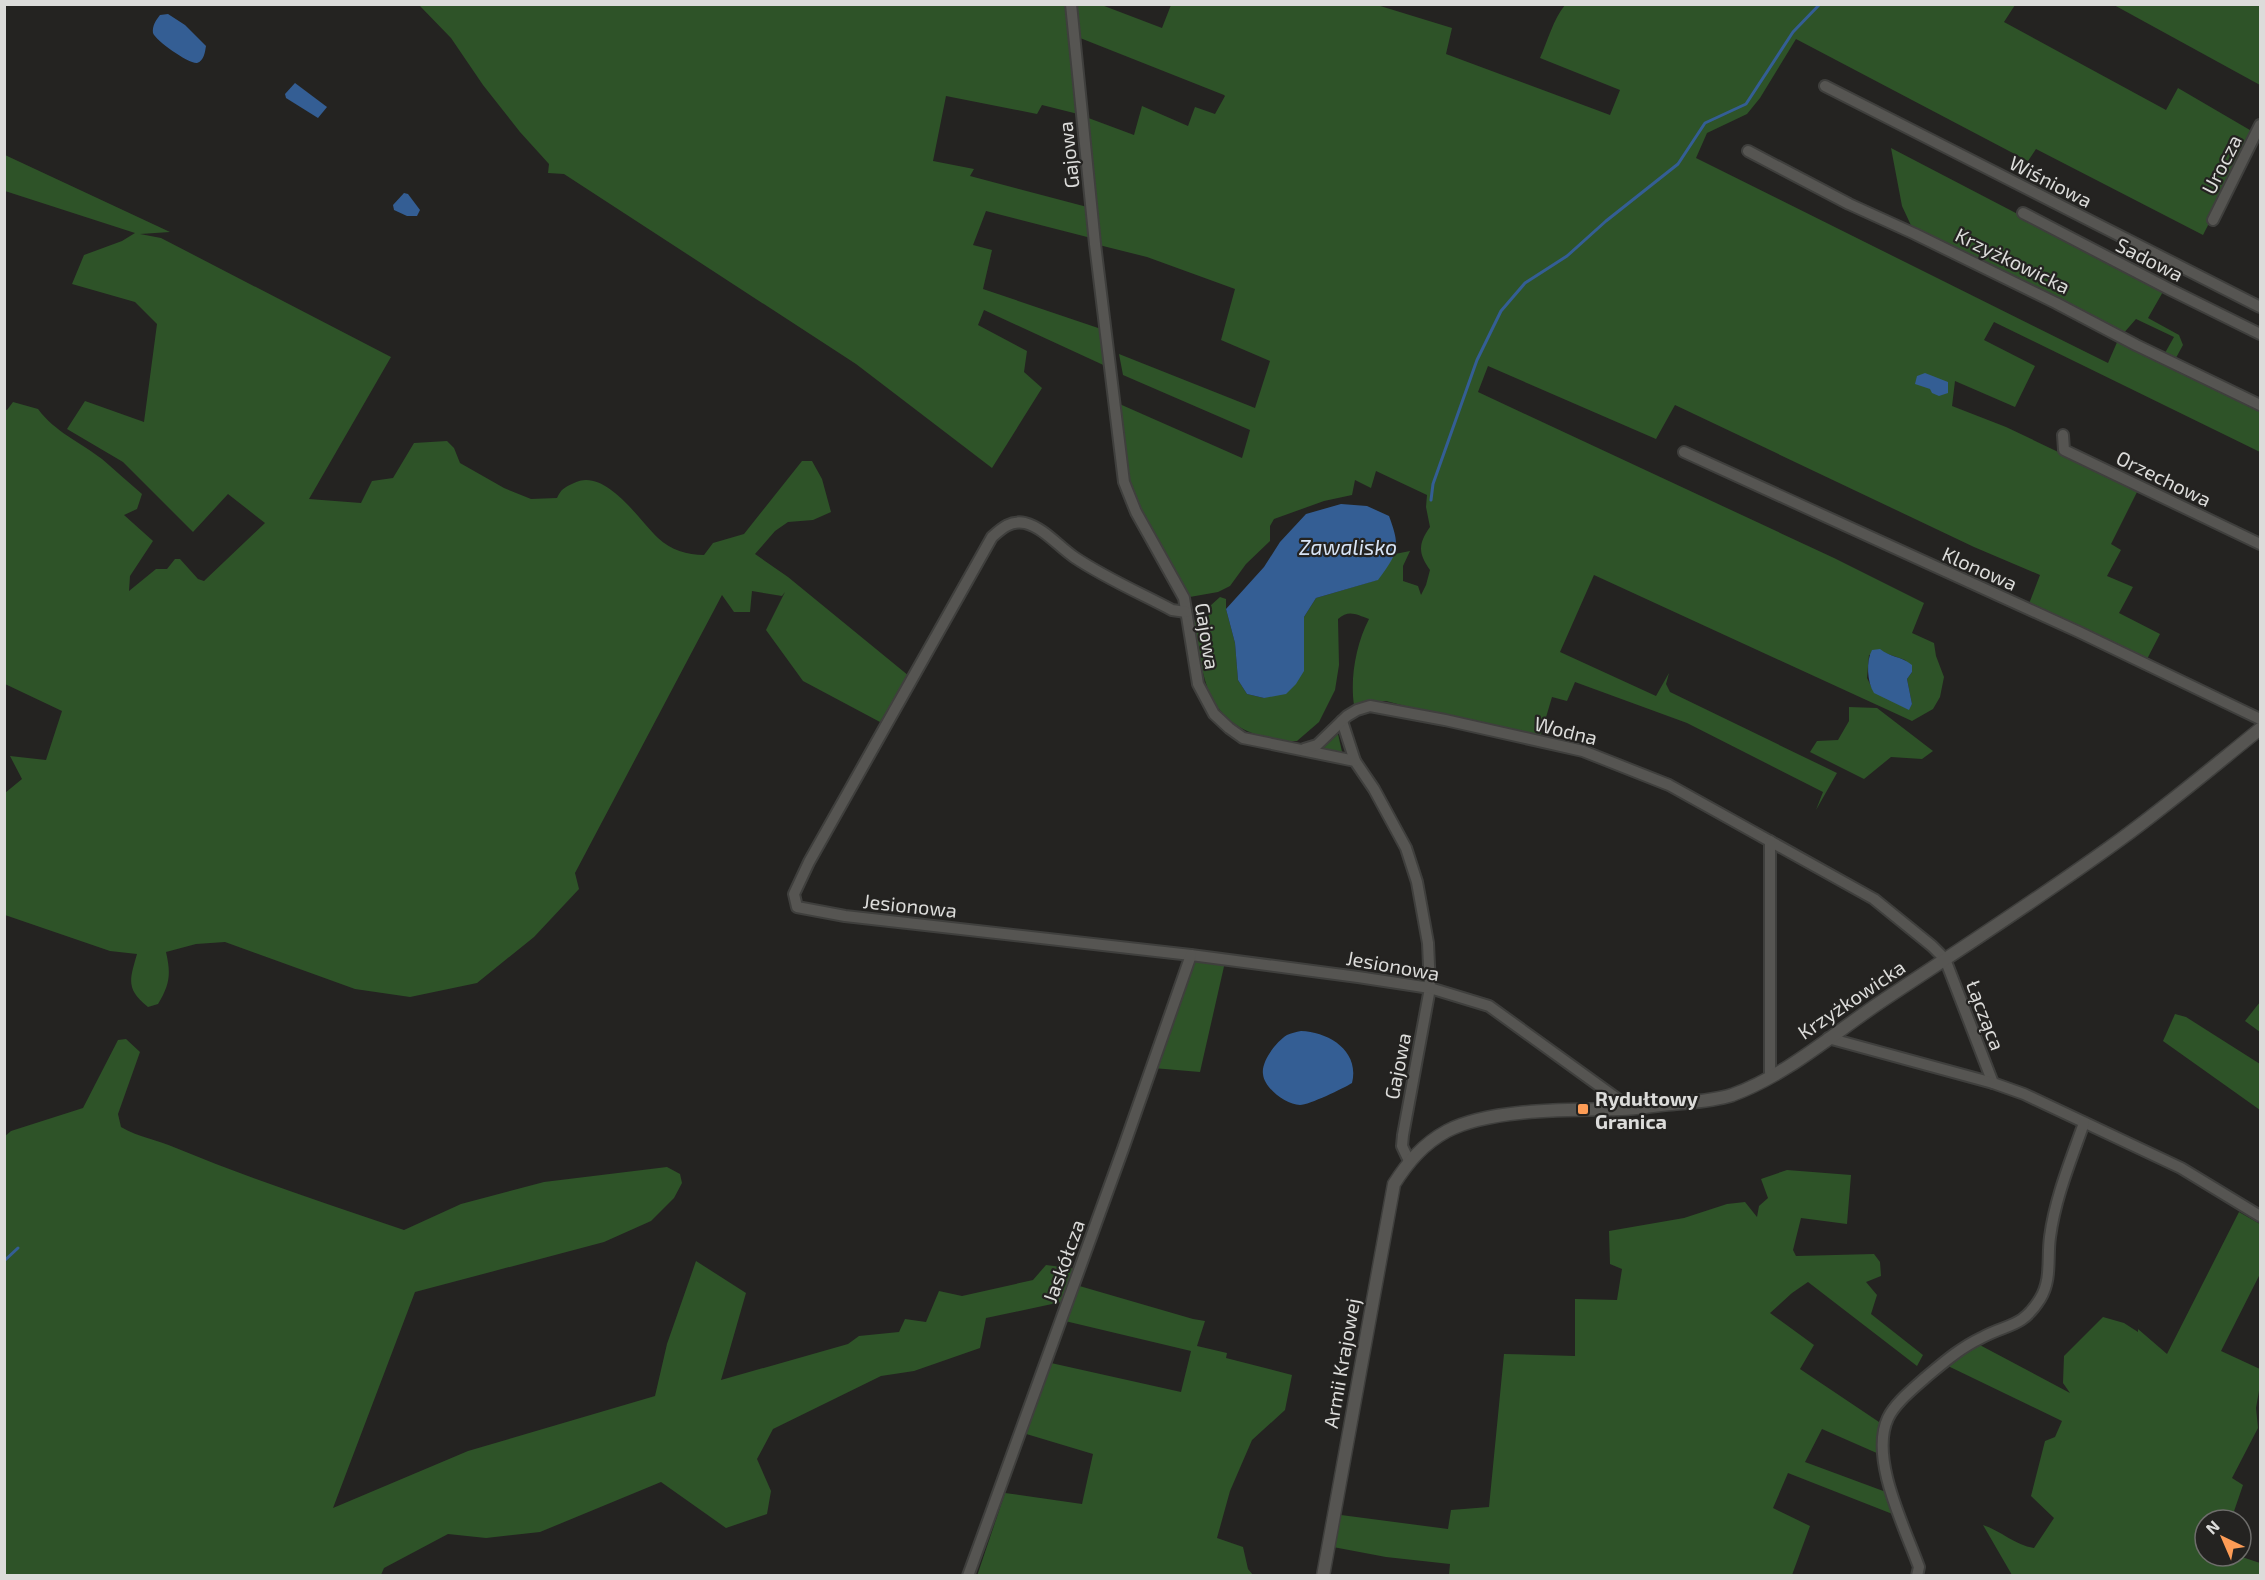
<svg xmlns="http://www.w3.org/2000/svg" width="2265" height="1580" font-family="'Exo 2',sans-serif">
	<style>
		.green { fill: #2e5328; fill-rule: evenodd }
		.water { fill: #345e94 }
		.lines { fill: none; stroke-linecap: round; stroke-linejoin: round }
		.stream { stroke: #345e94; stroke-width: 3 }
		.minor-casing { stroke: #3f3f3d; stroke-width: 14 }
		.tertiary-casing { stroke: #3f3f3d; stroke-width: 15 }
		.minor { stroke: #565552; stroke-width: 10 }
		.tertiary { stroke: #565552; stroke-width: 12 }
		.poi-dot { fill: #fd9c56; stroke: #242321; stroke-width: 2 }
		.labels { text-anchor: middle; dominant-baseline: central; stroke-width: 4.5; stroke-linejoin: round; paint-order: stroke }
		.street-label { font-size: 20px; fill: #dcdcda; stroke: #242321 }
		.poi-label { font-size: 20px; font-weight: bold; fill: #dcdcda; stroke: #242321; text-anchor: start }
		.water-label { font-size: 21px; font-style: italic; fill: #d8e4f5; stroke: #242321 }
	</style>
	<rect width="100%" height="100%" fill="#242321"/>
	<!-- green -->
	<g class="green">
		<path d="M1099,4L1162,28L1171,5H1377L1452,28L1446,54L1610,115L1620,90L1540,58C1548,40 1553,20 1565,5H2015L2004,22L2166,110L2178,88L2255,133L2203,235L2036,149L2028,161L1796,39L1760,98L1747,114L1707,133L1696,158L2108,363L2118,340L2161,360L2174,337L2136,319L2122,335L1915,234L1902,206L1891,148L2164,290L2148,318L2179,335L2183,345L2172,365L2260,409V452L1994,322L1984,340L2035,366L2015,407L1955,381L1952,406L2006,427L2138,490L2111,544L2121,550L2107,576L2133,587L2119,613L2160,634L2145,663L2027,609L2040,575L1974,547L1675,405L1656,439L1488,366L1478,392L1834,558L1924,603L1912,633L1934,643L1936,656L1944,677L1940,697L1933,709L1912,721L1594,575L1560,652L1656,696L1669,673L1666,684L1670,692L1837,773L1816,810L1823,792L1687,723L1575,682L1567,701L1552,697L1539,741L1386,701H1370L1354,705C1350,678 1356,644 1369,619C1357,615 1349,609 1338,619L1339,665L1335,690L1319,722L1297,741C1282,742 1266,738 1252,733C1202,713 1202,667 1194,620L1209,615L1210,606L1220,597L1226,599V609L1235,643L1238,680L1247,694L1264,698L1304,617L1316,598L1377,580L1395,554L1410,551L1403,566V581L1418,586L1421,595L1426,585L1430,570C1418,553 1418,544 1430,527L1426,507L1427,495L1376,471L1371,488L1355,480L1352,495L1324,501L1274,519L1270,526V541L1246,564L1230,586L1218,592L1184,598L1124,482L1115,402L1242,458L1250,430L1123,375L1119,354L1255,408L1270,361L1221,340L1235,289L1147,257L1095,244V239L986,211L973,245L992,250L983,289L1107,331L1112,369L984,310L978,325L1027,351L1024,372L1042,388L992,468L856,364L564,174L548,173L549,164L520,132L483,85L451,38L419,5ZM1075,36L1224,95L1225,96L1215,114L1195,107L1188,126L1142,106L1134,135L1083,116ZM946,96L1037,114L1042,105L1082,115L1091,208L970,176L974,169L933,161ZM1885,653L1905,660L1912,672L1907,679L1912,704L1909,709L1874,692L1867,678L1869,655Z"/>
		<polygon points="2114,5 2260,5 2260,85"/>
		<path d="M5,155L170,232L140,234L161,238L391,357L309,499L361,503L372,481L393,478L414,443L447,441L454,448L460,463L504,488L531,499L557,498C561,489 565,487 574,483C605,467 639,520 658,538C671,550 687,555 704,555L713,543L744,534L802,461H812L822,479L831,512L813,520L788,522L775,531L755,554L788,577L909,676L880,722L803,681L766,630L785,592L782,596L752,591L750,612H734L722,595L575,873L579,889L534,937L477,983L410,997L355,989L225,942L196,944L166,952C171,974 170,984 158,1004L148,1007C125,989 130,979 137,954L110,951L5,915V793L22,779L10,756L46,760L62,711L5,684L4,409L7,410L13,402L38,409C55,432 80,442 102,459C115,470 128,482 142,494L137,509L124,515L153,541L130,576L129,591L156,569H167L175,559H180L198,579L204,581L265,523L228,494L193,532L123,462L67,429L85,401L144,422L157,324L135,302L72,284L84,255L122,241L135,233L5,191Z"/>
		<polygon points="1849,707 1877,708 1933,751 1922,759 1891,757 1864,779 1810,752 1817,741 1838,740 1849,721"/>
		<polygon points="1338,734 1343,756 1322,749"/>
		<polygon points="1193,959 1225,962 1200,1072 1153,1068"/>
		<polygon points="2260,1002 2260,1032 2245,1021"/>
		<polygon points="2175,1014 2186,1017 2260,1064 2260,1110 2163,1041"/>
		<path d="M126,1039L140,1052L118,1114L121,1127C138,1137 158,1140 176,1148C251,1179 327,1204 404,1230L461,1204L544,1182L667,1167L680,1174L682,1183L674,1198L651,1221L604,1242L415,1292L333,1508L468,1451L655,1396L667,1344L696,1261L746,1293L721,1380L848,1344L859,1336L899,1332L905,1319L926,1322L939,1291L962,1296L1033,1280L1046,1265L1077,1269L1066,1301L986,1318L980,1348L914,1371L881,1376L773,1429L757,1459L771,1491L767,1514L726,1528L661,1482L540,1532L486,1538L448,1534L384,1568L381,1575H5L4,1137L11,1131L83,1108L118,1040Z"/>
		<polygon points="1787,1170 1851,1175 1847,1224 1801,1218 1793,1250 1796,1256 1874,1254 1880,1262 1881,1276 1866,1282 1877,1295 1871,1314 1923,1355 1917,1366 1808,1282 1792,1293 1770,1313 1814,1345 1800,1369 1879,1422 1879,1454 1822,1429 1805,1462 1886,1492 1895,1515 1788,1473 1773,1508 1810,1526 1792,1575 1449,1575 1450,1564 1386,1557 1333,1547 1341,1515 1448,1529 1451,1510 1489,1507 1504,1354 1575,1356 1575,1299 1617,1300 1622,1269 1610,1264 1609,1231 1684,1218 1727,1204 1745,1202 1757,1217 1759,1206 1768,1198 1761,1179"/>
		<path d="M2239,1212L2260,1224V1274L2221,1351L2260,1369V1385L2256,1408L2258,1428L2232,1478L2243,1485L2231,1520H2205V1556H2239L2260,1563V1575H2012L1983,1525C2001,1531 2015,1545 2034,1548L2054,1518L2031,1496L2045,1441L2055,1437L2062,1421L1948,1366L1954,1358L1976,1343L2070,1393L2063,1383L2064,1356L2103,1317L2124,1323L2138,1332V1329L2167,1354Z"/>
		<polygon points="1076,1285 1193,1319 1205,1321 1197,1346 1227,1353 1226,1358 1292,1375 1285,1410 1252,1440 1230,1491 1217,1538 1243,1547 1248,1569 1253,1575 977,1576 1005,1493 1082,1504 1093,1454 1023,1433 1051,1363 1181,1392 1191,1351 1065,1321"/>
	</g>
	<!-- water -->
	<g class="water">
		<path d="M168,14L185,25L206,46C205,52 204,61 197,63C189,64 156,41 153,33C152,26 156,20 160,15Z"/>
		<polygon points="295,83 327,107 318,118 286,98 285,94"/>
		<polygon points="404,193 408,194 420,210 417,216 407,216 394,210 393,205"/>
		<polygon points="1925,373 1948,382 1948,393 1939,396 1932,393 1930,389 1915,384 1917,376"/>
		<path d="M1341,504L1367,506L1389,516C1401,548 1398,553 1378,580L1316,598L1304,617V671L1296,684L1286,694L1264,698L1247,694L1238,680L1235,643L1226,609L1264,567L1280,542L1306,514Z"/>
		<path d="M1880,649C1889,657 1901,656 1912,665V672L1907,679L1912,704L1909,710L1874,693C1867,682 1866,661 1872,650Z"/>
		<path d="M1301,1031C1329,1032 1360,1051 1352,1083C1344,1088 1309,1105 1300,1105C1286,1105 1264,1088 1263,1074C1261,1061 1277,1041 1287,1035C1291,1033 1296,1032 1301,1031Z"/>
	</g>
	<g class="lines">
		<!-- stream -->
		<g class="stream">
			<polyline points="1431,500 1433,484 1477,360 1501,311 1525,283 1567,256 1606,221 1678,164 1705,123 1746,104 1793,32 1820,4"/>
			<polyline points="4,1261 18,1248"/>
		</g>
		<!-- minor casing -->
		<g class="minor-casing">
			<g id="minor">
				<polyline points="1071,4 1095,244 1124,482 1136,512 1184,598 1198,684 1214,714 1229,728 1243,738 1355,761 1374,789 1406,848 1417,882 1428,943 1430,988 1403,1135 1402,1146 1409,1161"/>
				<polyline points="1825,86 2260,307"/>
				<polyline points="1748,151 1849,204 1915,234 2056,303 2136,345 2260,405"/>
				<polyline points="2023,213 2169,289 2260,334"/>
				<polyline points="2213,220 2260,125"/>
				<polyline points="2063,435 2064,450 2260,544"/>
				<polyline points="1684,452 2079,632 2260,719"/>
				<path d="M1186,612L1172,610C1140,593 1105,578 1074,557C1058,546 1044,528 1025,523C1011,520 1002,528 992,537L809,862L794,894L797,907L845,916L1191,955L1358,977L1430,988L1489,1006L1619,1100L1623,1109"/>
				<polyline points="1342,721 1355,761"/>
				<polyline points="1304,749 1317,745 1347,716 1357,710 1370,706 1445,720 1583,751 1669,785 1874,899 1932,946 1945,959 1993,1083"/>
				<polyline points="1828,1038 1993,1083 2024,1094 2181,1168 2260,1216"/>
				<polyline points="1770,1076 1770,841"/>
				<polyline points="968,1576 1123,1149 1191,955"/>
				<path d="M1917,1576L1919,1567C1905,1528 1869,1458 1888,1418C1895,1403 1913,1389 1925,1378C1943,1363 1960,1348 1981,1338C2008,1323 2021,1329 2040,1299C2052,1280 2047,1258 2050,1237C2055,1198 2071,1160 2084,1123"/>
			</g>
		</g>
		<!-- tertiary casing -->
		<g class="tertiary-casing">
			<path id="tertiary" d="M1323,1576L1394,1184C1408,1162 1423,1144 1447,1131C1491,1108 1572,1110 1622,1109C1639,1109 1655,1105 1672,1104C1692,1102 1713,1101 1732,1095C1787,1075 1834,1033 1882,1001C1962,948 2043,896 2121,839C2169,804 2214,766 2260,729"/>
		</g>
		<!-- minor -->
		<use href="#minor" class="minor"/>
		<!-- tertiary -->
		<use href="#tertiary" class="tertiary"/>
	</g>
	<!-- markers -->
	<rect class="poi-dot" x="1577" y="1103" width="12" height="12" rx="3"/>
	<g class="labels">
		<!-- street labels -->
		<g class="street-label">
			<text transform="translate(1068 155) rotate(-96)">Gajowa</text>
			<text transform="translate(2221 164) rotate(-63)">Urocza</text>
			<text transform="translate(2051 181) rotate(27)">Wiśniowa</text>
			<text transform="translate(2150 259) rotate(27)">Sadowa</text>
			<text transform="translate(2013 260) rotate(26)">Krzyżkowicka</text>
			<text transform="translate(2164 478) rotate(26)">Orzechowa</text>
			<text transform="translate(1980 568) rotate(24)">Klonowa</text>
			<text transform="translate(1208 636) rotate(81)">Gajowa</text>
			<text transform="translate(1566 730) rotate(14)">Wodna</text>
			<text transform="translate(910 905) rotate(6)">Jesionowa</text>
			<text transform="translate(1393 965) rotate(10)">Jesionowa</text>
			<text transform="translate(1851 999) rotate(-34)">Krzyżkowicka</text>
			<text transform="translate(1986 1015) rotate(69)">Łącząca</text>
			<text transform="translate(1397 1066) rotate(-79)">Gajowa</text>
			<text transform="translate(1063 1261) rotate(-70)">Jaskółcza</text>
			<text transform="translate(1341 1363) rotate(-80)">Armii Krajowej</text>
		</g>
		<!-- poi labels -->
		<g class="poi-label">
			<text x="1595" y="1098">Rydułtowy<tspan x="1595" dy="23">Granica</tspan></text>
		</g>
		<!-- water labels -->
		<g class="water-label">
			<text x="1348" y="546">Zawalisko</text>
		</g>
	</g>
	<!-- border -->
	<rect width="2265" height="1580" fill="none" stroke="#dcdcda" stroke-width="12"/>
	<!-- north arrow -->
	<g transform="translate(2223 1538) rotate(316)"><circle r="28" fill="#242321" stroke="#6e6d6b" stroke-width="1.5"/>
	<path d="M0-4.5L10 22L0 15L-10 22Z" fill="#fd9c56"/>
	<text y="-9" font-size="16" font-weight="bold" text-anchor="middle" fill="#dcdcda">N</text>
	</g>
</svg>
